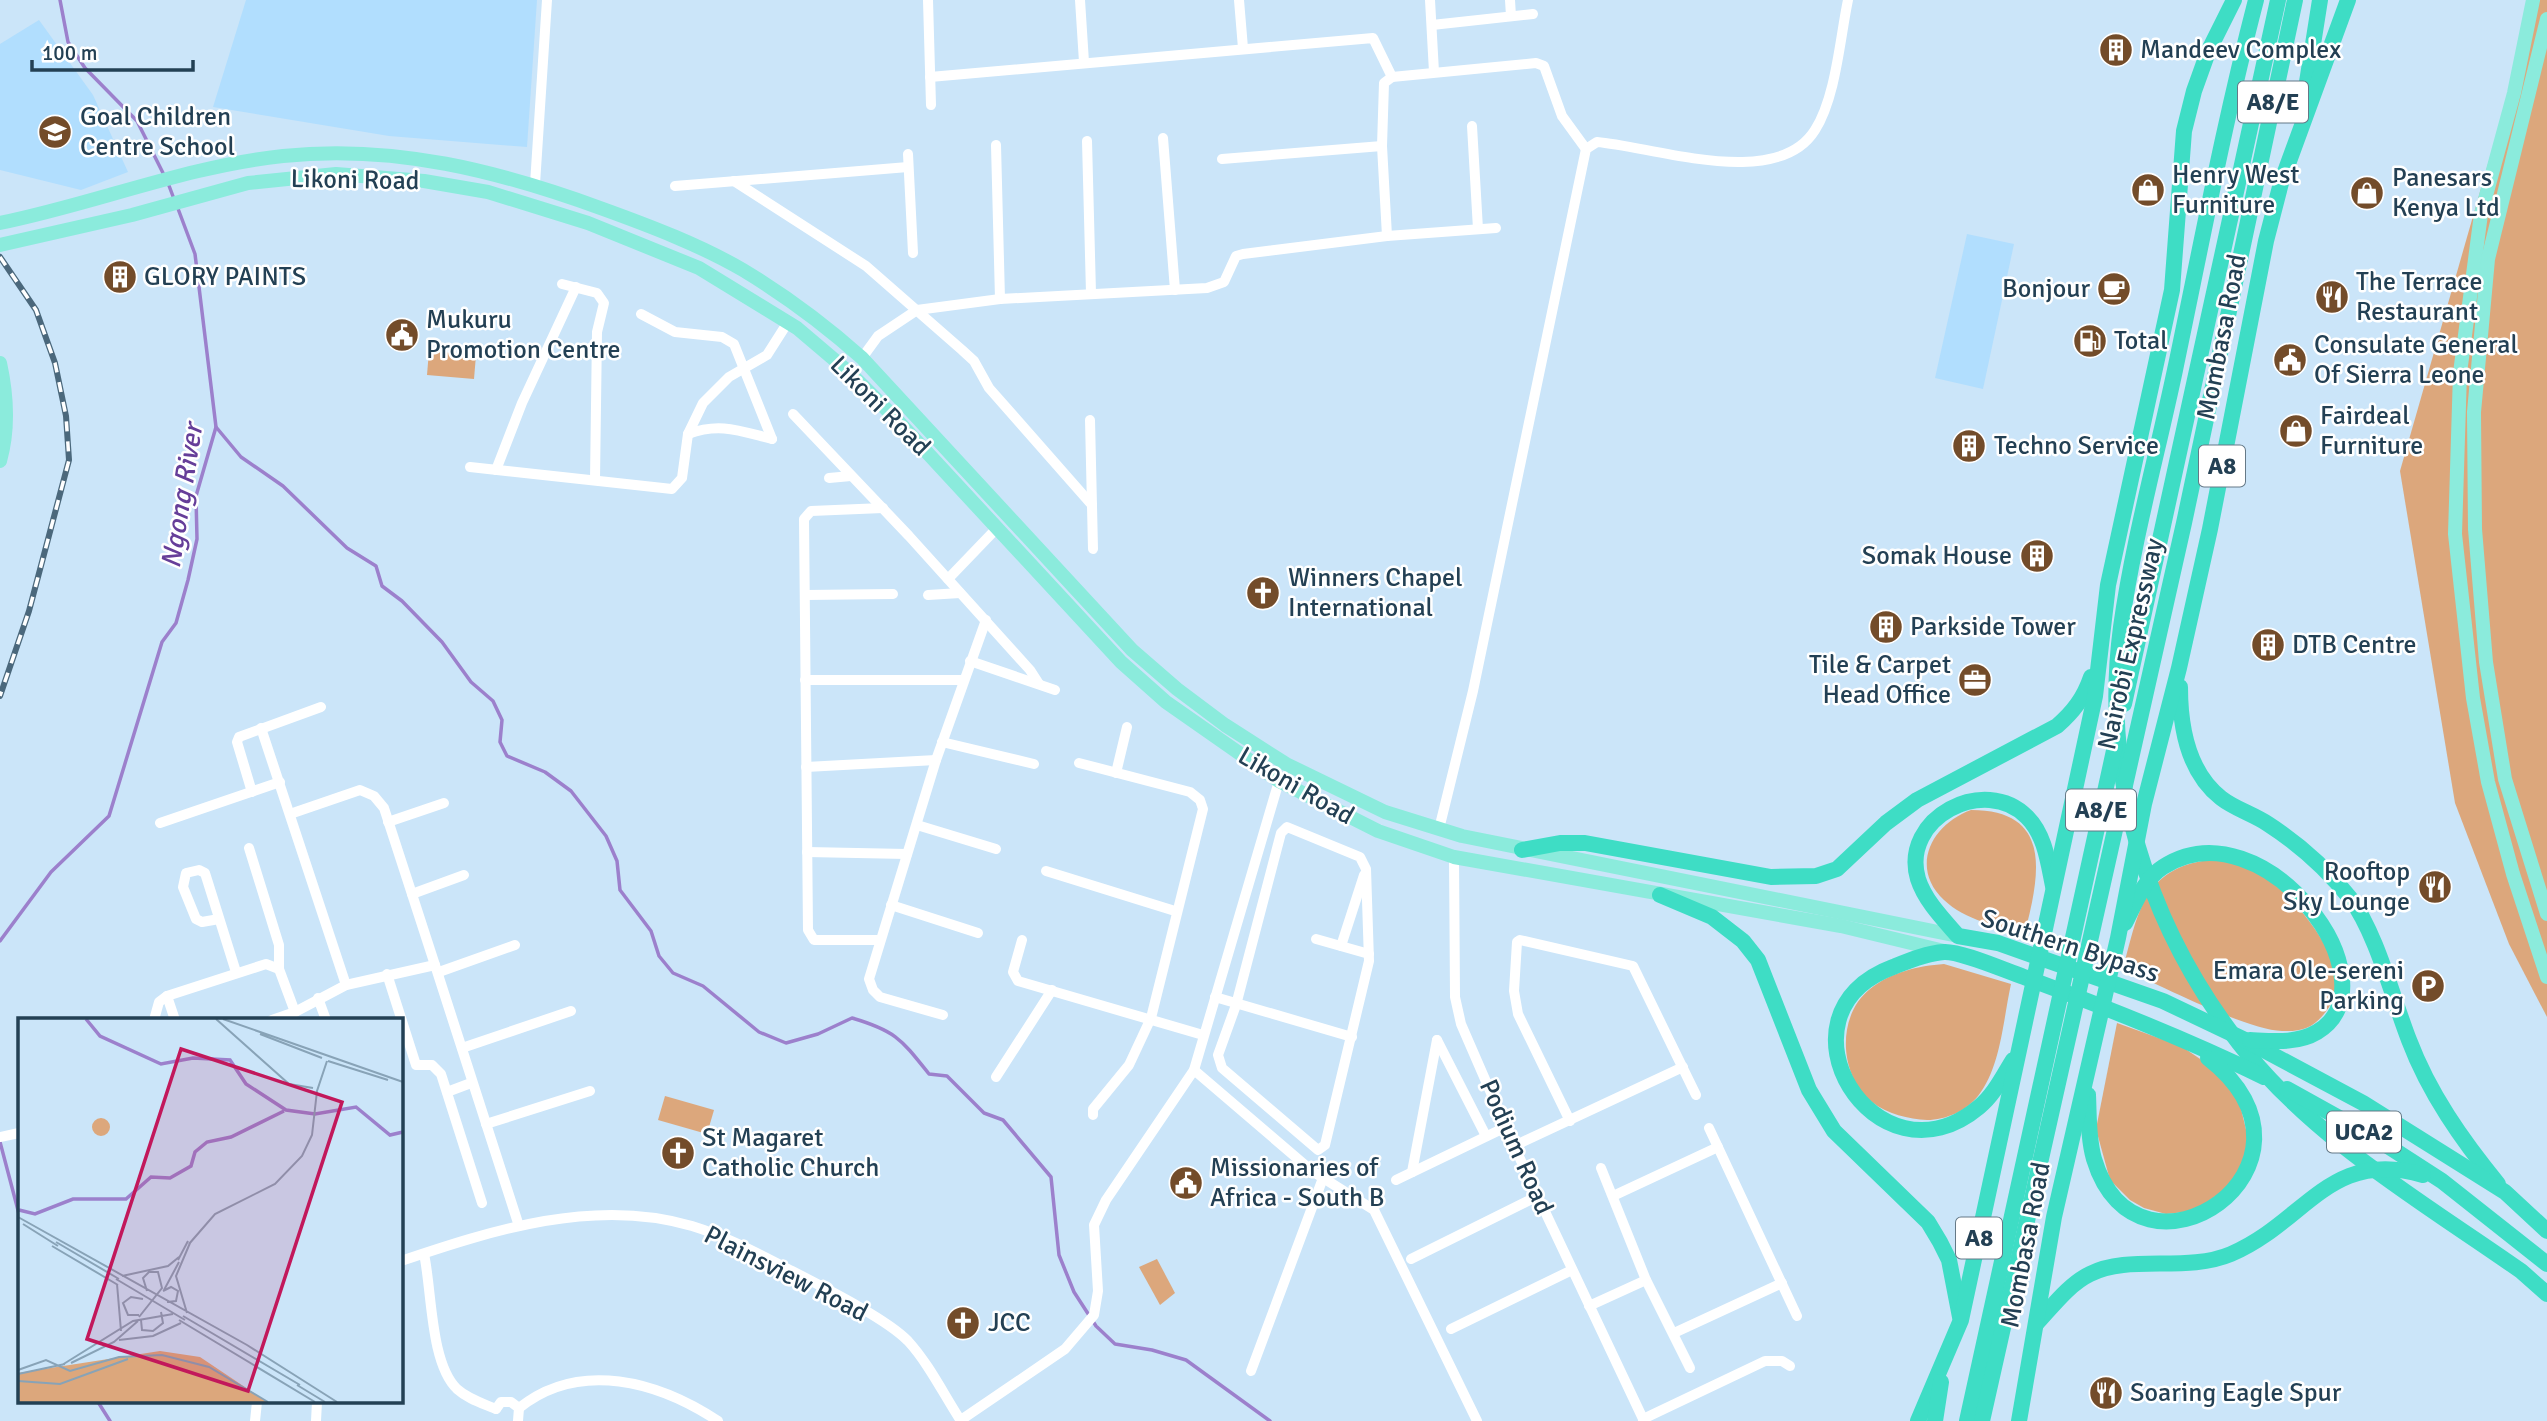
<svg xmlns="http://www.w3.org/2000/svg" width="2547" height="1421" font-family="Signika,sans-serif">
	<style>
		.built { fill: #b1defe }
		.green { fill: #dca77c }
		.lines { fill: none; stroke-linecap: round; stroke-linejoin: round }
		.stream { stroke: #9c80cc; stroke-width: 3.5 }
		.minor { stroke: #fff; stroke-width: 10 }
		.major { stroke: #8bebdc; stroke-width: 14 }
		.highway { stroke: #3eddc5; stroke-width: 16 }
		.rail-casing { stroke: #4b687c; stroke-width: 6 }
		.rail { stroke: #fff; stroke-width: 3.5; stroke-dasharray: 10; stroke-linecap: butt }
		.labels { text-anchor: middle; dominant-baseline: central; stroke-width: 5; stroke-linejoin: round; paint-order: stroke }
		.shield { fill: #fff; stroke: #657987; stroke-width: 2 }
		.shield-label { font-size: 24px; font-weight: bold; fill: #234054 }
		.poi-label { font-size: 26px; fill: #234054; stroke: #fff; text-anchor: start }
		.street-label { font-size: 26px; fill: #234054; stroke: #fff }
		.water-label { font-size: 28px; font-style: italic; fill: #653e99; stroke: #fff }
		.inset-river { fill: none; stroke: #9c80cc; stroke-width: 3.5 }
		.inset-road { fill: none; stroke: #88a3b7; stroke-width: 2 }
		.view { fill: #c2185b; fill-opacity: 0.15; stroke: #c2185b; stroke-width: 3.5 }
		.inset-edge { fill: none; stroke: #234054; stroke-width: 3.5 }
	</style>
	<rect width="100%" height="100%" fill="#cbe5f9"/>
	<!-- built -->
	<g class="built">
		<polygon points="246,0 537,0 527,147 389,136 213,107"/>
		<polygon points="39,20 93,95 128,172 81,190 0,170 0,44"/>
		<polygon points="1967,234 2014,244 1983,389 1935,378"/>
	</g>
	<!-- green -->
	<g class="green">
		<polygon points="2535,0 2547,0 2547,1017 2509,944 2455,803 2400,471"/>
		<polygon points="429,351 476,355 474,379 427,375"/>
		<path d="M1971,810C2055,810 2039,878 2024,936C1998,926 1965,920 1944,900C1909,867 1932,824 1971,810Z"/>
		<path d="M2216,859C2224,861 2234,861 2242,864C2281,879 2332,939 2338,981C2339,989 2332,1003 2327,1010C2315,1027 2303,1032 2282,1031C2246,1030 2160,985 2123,969C2139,909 2144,866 2216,859Z"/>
		<path d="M1944,964L2011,984C2003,1020 2001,1067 1978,1096C1966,1111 1946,1120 1927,1120C1909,1119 1887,1114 1872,1102C1839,1076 1836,1016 1870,989C1891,972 1918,966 1944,964Z"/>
		<polygon points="2117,1023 2181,1046 2209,1065 2237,1092 2249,1142 2241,1170 2230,1186 2194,1211 2166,1214 2144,1208 2130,1200 2110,1180 2096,1129"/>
		<polygon points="665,1096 714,1110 707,1134 658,1120"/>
		<polygon points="1157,1259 1175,1293 1160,1305 1139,1267"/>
	</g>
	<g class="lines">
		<!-- stream -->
		<g class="stream">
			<polyline points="60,0 68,42 85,68 137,121 165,177"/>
			<polyline points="168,183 174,199"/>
			<path d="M216,427L241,457L283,486L347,548L376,566L382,586L402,601L442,642L471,682L493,701L502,720L500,742L507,756L545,772L571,791L606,836L617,861L620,890L651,931L659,956L673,973L703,986L759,1032L786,1043L818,1034L852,1018C896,1031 901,1039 929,1074L947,1076L984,1113L1003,1120L1051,1177L1059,1255L1074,1292L1096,1326L1115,1344L1152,1350L1186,1360L1270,1421"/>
			<polyline points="0,941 51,872 109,816 162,642 176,623 188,580 197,539 196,496 216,427 195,254 177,206"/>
			<polyline points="0,1142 19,1214"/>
			<polyline points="98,1402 110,1421"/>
		</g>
		<!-- minor -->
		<g class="minor">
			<polyline points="928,0 931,105"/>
			<polyline points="1080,0 1084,62"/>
			<polyline points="1239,0 1243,48"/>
			<polyline points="1430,0 1434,72"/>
			<polyline points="1510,0 1511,16"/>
			<polyline points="1432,25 1533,14"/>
			<polyline points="930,77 1373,38 1392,77"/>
			<polyline points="1472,126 1478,229"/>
			<polyline points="1163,138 1175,290"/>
			<polyline points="1087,141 1091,293"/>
			<polyline points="996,145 1000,299"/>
			<polyline points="908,154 913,253"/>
			<polyline points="1222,159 1382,146"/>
			<polyline points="734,181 866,266 962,350 974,361 989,388 1092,505"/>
			<polyline points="535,184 547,0"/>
			<polyline points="675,186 908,167"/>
			<polyline points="1387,236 1382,146 1384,83 1392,77 1536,63 1544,66 1562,116 1586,149"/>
			<polyline points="562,284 597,293 604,303 597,332 595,480"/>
			<polyline points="641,314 675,332 722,337 734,344 772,439"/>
			<polyline points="862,358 878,336 917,310 1000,299 1207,288 1224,282 1236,256 1243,254 1387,236 1496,228"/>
			<polyline points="793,414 909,536 1030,670 1039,684"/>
			<polyline points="1090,420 1093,549"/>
			<path d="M688,434C720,422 740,431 772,439"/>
			<polyline points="470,467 672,489 682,478 688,434 703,403 729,377 767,355 788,322"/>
			<polyline points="496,470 522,403 576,287"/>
			<polyline points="829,478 851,476"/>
			<polyline points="948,579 997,528"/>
			<polyline points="805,595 893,594"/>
			<polyline points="928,595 960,593"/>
			<polyline points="970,661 1055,690"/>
			<polyline points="805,680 963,680"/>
			<polyline points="261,728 346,985"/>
			<polyline points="942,742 1034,764"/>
			<polyline points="1079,763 1190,792 1200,800 1203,809 1151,1018 1129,1065 1093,1109 1093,1115"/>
			<polyline points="806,767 936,760"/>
			<polyline points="1116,773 1127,727"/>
			<polyline points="252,792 237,742 239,737 321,707"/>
			<polyline points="290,814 360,790 374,796 384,808 435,965"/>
			<polyline points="388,822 444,803"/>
			<polyline points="160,823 280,782"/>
			<polyline points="917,825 996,849"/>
			<polygon points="1287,827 1360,857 1366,869 1369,961 1325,1145 1318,1150 1222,1068 1218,1055 1236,1005 1281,833"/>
			<path d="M1439,829L1473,691L1586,149L1597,142C1655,147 1777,191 1815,130C1836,97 1840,38 1848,0"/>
			<polyline points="249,848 279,945 279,969 295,1012"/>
			<polyline points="807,852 907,854"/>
			<polyline points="1454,857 1455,997 1461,1024 1514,1146 1644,1421"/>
			<polyline points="1046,871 1175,911"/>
			<polyline points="412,894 464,875"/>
			<polyline points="891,905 978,933"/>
			<polyline points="219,919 202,922 196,919 183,887 186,873 199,870 205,873 236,972"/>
			<polyline points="1316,939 1369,954"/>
			<polyline points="879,940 814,940 808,930 804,519 811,511 883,508"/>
			<polyline points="1022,940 1013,972 1018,981 1203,1035"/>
			<polyline points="1341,946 1364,875"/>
			<polyline points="439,972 515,945"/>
			<polyline points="387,974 416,1065 432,1065 441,1074 482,1203"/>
			<polyline points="167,996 175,1020"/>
			<polyline points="1215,997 1352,1037"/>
			<polyline points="318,998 326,1020"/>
			<polyline points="943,1015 880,997 873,990 869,979 936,760 986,620"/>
			<polyline points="154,1020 159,1002 167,996 266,964 279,969"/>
			<polyline points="272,1020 295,1012 346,985 435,965 519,1226"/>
			<polyline points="1437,1040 1486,1136"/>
			<polyline points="462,1048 571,1011"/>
			<polyline points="1194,1070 1312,1171 1374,1210 1477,1421"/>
			<polyline points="996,1077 1052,990"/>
			<polyline points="447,1092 471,1083"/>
			<polyline points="1570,1121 1518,1014 1514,991 1517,942 1520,940 1633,966 1696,1095"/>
			<polyline points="486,1124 590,1091"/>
			<polyline points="1709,1128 1797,1316"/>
			<polyline points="0,1137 19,1133"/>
			<polyline points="1514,1146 1683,1067"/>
			<polyline points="1412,1172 1437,1040"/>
			<polyline points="1396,1180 1506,1127"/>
			<polyline points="1613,1196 1718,1147"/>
			<path d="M424,1254C432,1290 430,1363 457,1389C468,1399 482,1403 496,1409"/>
			<polyline points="1411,1259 1538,1196"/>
			<path d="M401,1261C493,1230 595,1197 692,1226C728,1237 761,1255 794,1272C823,1287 887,1319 908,1341C929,1364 944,1395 961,1421"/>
			<polyline points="1646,1280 1690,1368"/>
			<polyline points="1589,1306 1646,1280 1601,1168"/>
			<polyline points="1451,1329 1572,1270"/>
			<polyline points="1674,1333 1782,1283"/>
			<polyline points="1251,1371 1323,1178"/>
			<path d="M519,1408C580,1359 659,1382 718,1421"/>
			<polyline points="496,1409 501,1402 511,1402 519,1408 518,1421"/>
			<polyline points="1643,1419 1765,1361 1782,1361 1790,1366"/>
			<polyline points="961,1420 1065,1349 1094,1315 1098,1291 1094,1225 1106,1200 1194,1070 1279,781"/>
			<polyline points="255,1421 257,1402"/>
			<polyline points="316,1421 317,1402"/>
		</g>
		<!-- major -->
		<g class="major">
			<polyline points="2533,0 2514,93 2481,214 2460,373 2455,534 2473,698 2488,782 2513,874 2547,977"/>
			<polyline points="2547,19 2488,259 2474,412 2475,529 2486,662 2505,779 2547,914"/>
			<path d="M0,223C94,204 187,166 283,156C394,144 499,171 603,209C650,226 700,245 743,270C786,296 825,325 862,358L1132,650L1177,689L1225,725L1286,764L1385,812L1462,836L1958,936"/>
			<polyline points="0,245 132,215 248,183 336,174 424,181 488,192 588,223 699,268 797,328 850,373 897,420 1121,662 1166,702 1279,781 1378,831 1454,857 1841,926 1944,951"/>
			<path d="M0,363C7,395 9,429 0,461"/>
		</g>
		<!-- highway -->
		<g class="highway">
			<path d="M2256,0C2224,123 2201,246 2175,370C2157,455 2133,541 2121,627C2101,777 2147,925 2239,1043C2313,1139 2423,1202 2521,1271L2547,1294"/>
			<polyline points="2304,101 2320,0"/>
			<path d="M2180,687C2180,727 2188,772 2221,798C2235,809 2253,814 2268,824C2299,844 2327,869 2350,898C2376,932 2393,999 2409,1040C2429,1093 2462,1140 2498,1184"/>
			<polyline points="2124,704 2278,0"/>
			<path d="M1522,850L1560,843H1585L1771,877L1816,876L1837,869L1886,823L1917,800L2057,726C2073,712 2084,698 2091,677"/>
			<path d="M2053,886C2048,862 2045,835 2027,817C1985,774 1900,818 1918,879C1925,901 1944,920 1958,936L1998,943L2163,1001L2245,1040L2363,1103L2505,1192L2547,1231"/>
			<polyline points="1660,895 1712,917 1743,941 1758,960 1809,1090 1834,1131 1928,1222 1940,1242 1949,1260 1960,1317"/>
			<path d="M2125,923C2135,904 2144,879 2163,867C2264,802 2399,984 2317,1032C2297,1044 2272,1041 2250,1040"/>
			<path d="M2013,1060C2003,1076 1994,1095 1979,1107C1876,1193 1766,1014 1893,967C1908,961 1927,953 1944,952C1961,951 2006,971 2024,977C2108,1008 2184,1038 2264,1077"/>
			<polyline points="2287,1089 2377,1139 2442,1181 2547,1264"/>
			<path d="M2088,1095C2089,1116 2088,1138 2094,1159C2138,1304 2345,1165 2208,1058"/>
			<path d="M2036,1324C2052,1307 2069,1284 2090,1274C2130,1254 2186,1273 2231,1254C2306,1222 2329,1148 2423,1175"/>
			<polyline points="1918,1421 1961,1320 2095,696 2108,585 2172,290 2184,131 2194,91 2208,52 2234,0"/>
			<polyline points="1935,1421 1941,1382"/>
			<polyline points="1967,1421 2115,746"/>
			<polyline points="1982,1421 2184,523 2295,0"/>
			<polyline points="2019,1421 2054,1217 2118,938 2144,804 2179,668 2210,529 2266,241 2281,183 2348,0"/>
		</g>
		<!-- rail casing -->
		<g class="rail-casing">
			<polyline id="rail" points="0,257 36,310 55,363 66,416 69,460 29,611 0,696"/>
		</g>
		<!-- rail -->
		<use href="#rail" class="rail"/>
	</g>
	<!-- icons -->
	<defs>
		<g id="building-disc" transform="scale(1.75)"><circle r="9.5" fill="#734c2a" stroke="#fff"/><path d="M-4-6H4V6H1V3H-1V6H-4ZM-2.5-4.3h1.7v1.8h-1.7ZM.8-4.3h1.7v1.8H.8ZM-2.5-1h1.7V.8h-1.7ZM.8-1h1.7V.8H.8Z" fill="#fff"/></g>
		<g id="school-disc" transform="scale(1.75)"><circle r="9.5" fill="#734c2a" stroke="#fff"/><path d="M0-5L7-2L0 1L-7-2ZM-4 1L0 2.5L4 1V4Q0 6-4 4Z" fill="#fff"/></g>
		<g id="shop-disc" transform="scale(1.75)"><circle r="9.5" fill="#734c2a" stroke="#fff"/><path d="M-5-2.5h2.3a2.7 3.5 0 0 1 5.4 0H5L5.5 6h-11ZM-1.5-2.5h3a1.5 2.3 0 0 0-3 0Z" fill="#fff"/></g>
		<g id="cafe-disc" transform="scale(1.75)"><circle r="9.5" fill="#734c2a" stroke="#fff"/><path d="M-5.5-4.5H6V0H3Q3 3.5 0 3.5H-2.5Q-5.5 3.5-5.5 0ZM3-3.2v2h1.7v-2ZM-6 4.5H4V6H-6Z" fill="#fff"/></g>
		<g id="restaurant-disc" transform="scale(1.75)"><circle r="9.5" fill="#734c2a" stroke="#fff"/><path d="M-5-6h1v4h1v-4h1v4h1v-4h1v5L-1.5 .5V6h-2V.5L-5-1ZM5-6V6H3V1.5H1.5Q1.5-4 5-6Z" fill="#fff"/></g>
		<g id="civic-disc" transform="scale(1.75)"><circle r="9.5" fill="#734c2a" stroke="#fff"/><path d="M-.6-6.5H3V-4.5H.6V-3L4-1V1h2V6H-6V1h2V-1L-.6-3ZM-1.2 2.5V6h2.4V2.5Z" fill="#fff"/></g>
		<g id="fuel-disc" transform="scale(1.75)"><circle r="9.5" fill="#734c2a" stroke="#fff"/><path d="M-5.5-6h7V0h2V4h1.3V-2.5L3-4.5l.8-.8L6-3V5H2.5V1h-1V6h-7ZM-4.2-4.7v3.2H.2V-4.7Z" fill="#fff"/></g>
		<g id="church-disc" transform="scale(1.75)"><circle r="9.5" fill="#734c2a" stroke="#fff"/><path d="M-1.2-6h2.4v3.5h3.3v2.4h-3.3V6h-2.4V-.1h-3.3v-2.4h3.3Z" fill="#fff"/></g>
		<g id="office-disc" transform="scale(1.75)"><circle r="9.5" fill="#734c2a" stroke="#fff"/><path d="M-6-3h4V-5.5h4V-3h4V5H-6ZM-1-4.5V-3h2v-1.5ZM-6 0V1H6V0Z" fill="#fff"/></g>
		<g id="parking-disc" transform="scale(1.75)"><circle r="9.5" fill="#734c2a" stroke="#fff"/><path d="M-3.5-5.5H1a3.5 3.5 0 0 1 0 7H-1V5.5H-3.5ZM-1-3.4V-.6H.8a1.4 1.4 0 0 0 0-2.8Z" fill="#fff"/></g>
	</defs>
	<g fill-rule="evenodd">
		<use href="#building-disc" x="2116" y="50"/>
		<use href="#school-disc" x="55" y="132"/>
		<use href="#shop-disc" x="2148" y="190"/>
		<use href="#shop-disc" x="2367" y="193"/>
		<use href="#building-disc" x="120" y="277"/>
		<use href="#cafe-disc" x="2114" y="289"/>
		<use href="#restaurant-disc" x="2332" y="297"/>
		<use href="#civic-disc" x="402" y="335"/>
		<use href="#fuel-disc" x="2090" y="341"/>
		<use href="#civic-disc" x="2290" y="360"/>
		<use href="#shop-disc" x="2296" y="431"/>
		<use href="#building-disc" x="1969" y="446"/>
		<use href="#building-disc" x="2037" y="556"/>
		<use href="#church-disc" x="1263" y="593"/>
		<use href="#building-disc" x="1886" y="627"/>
		<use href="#building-disc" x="2268" y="645"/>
		<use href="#office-disc" x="1975" y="680"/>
		<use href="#restaurant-disc" x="2435" y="887"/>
		<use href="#parking-disc" x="2428" y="986"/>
		<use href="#church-disc" x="678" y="1153"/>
		<use href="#civic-disc" x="1186" y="1183"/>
		<use href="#church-disc" x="963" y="1323"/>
		<use href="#restaurant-disc" x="2106" y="1393"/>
	</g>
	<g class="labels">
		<!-- shield labels -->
		<g class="shield">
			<rect x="2238" y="81.5" width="70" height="41" rx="5"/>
			<rect x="2199" y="445.5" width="46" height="41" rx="5"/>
			<rect x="2066" y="789.5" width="70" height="41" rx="5"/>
			<rect x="2327" y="1111.5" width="74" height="41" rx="5"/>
			<rect x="1956" y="1217.5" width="46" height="41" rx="5"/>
		</g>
		<g class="shield-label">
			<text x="2273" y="102">A8/E</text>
			<text x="2222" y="466">A8</text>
			<text x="2101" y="810">A8/E</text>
			<text x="2364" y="1132">UCA2</text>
			<text x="1979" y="1238">A8</text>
		</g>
		<!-- poi labels -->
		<g class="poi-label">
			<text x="2140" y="50">Mandeev Complex</text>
			<text x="80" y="117">Goal Children<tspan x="80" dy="30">Centre School</tspan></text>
			<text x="2172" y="175">Henry West<tspan x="2172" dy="30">Furniture</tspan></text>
			<text x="2392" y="178">Panesars<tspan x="2392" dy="30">Kenya Ltd</tspan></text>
			<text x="144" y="277">GLORY PAINTS</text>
			<text x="2356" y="282">The Terrace<tspan x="2356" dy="30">Restaurant</tspan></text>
			<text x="2090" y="289" text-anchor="end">Bonjour</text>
			<text x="426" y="320">Mukuru<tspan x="426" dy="30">Promotion Centre</tspan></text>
			<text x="2114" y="341">Total</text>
			<text x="2314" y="345">Consulate General<tspan x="2314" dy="30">Of Sierra Leone</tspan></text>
			<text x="2320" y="416">Fairdeal<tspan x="2320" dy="30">Furniture</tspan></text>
			<text x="1994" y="446">Techno Service</text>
			<text x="2012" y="556" text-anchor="end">Somak House</text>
			<text x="1288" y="578">Winners Chapel<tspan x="1288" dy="30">International</tspan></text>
			<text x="1910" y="627">Parkside Tower</text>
			<text x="2292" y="645">DTB Centre</text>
			<text x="1951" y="665" text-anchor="end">Tile &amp; Carpet<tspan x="1951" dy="30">Head Office</tspan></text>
			<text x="2410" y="872" text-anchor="end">Rooftop<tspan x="2410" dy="30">Sky Lounge</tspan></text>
			<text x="2404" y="971" text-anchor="end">Emara Ole-sereni<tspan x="2404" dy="30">Parking</tspan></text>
			<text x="702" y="1138">St Magaret<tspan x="702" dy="30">Catholic Church</tspan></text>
			<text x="1210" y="1168">Missionaries of<tspan x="1210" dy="30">Africa - South B</tspan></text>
			<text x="988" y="1323">JCC</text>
			<text x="2130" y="1393">Soaring Eagle Spur</text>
		</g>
		<!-- street labels -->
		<g class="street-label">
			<text transform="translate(355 180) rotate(1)">Likoni Road</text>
			<text transform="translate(2222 337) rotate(-79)">Mombasa Road</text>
			<text transform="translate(880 406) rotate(45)">Likoni Road</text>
			<text transform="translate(2131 644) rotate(-77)">Nairobi Expressway</text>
			<text transform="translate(1296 786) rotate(30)">Likoni Road</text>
			<text transform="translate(2070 946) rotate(18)">Southern Bypass</text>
			<text transform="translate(1516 1147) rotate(66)">Podium Road</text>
			<text transform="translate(2026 1245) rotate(-79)">Mombasa Road</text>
			<text transform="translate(786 1274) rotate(27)">Plainsview Road</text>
		</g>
		<!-- water labels -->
		<g class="water-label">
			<text transform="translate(182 496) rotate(-81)">Ngong River</text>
		</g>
	</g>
	<!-- overview -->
	<g transform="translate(18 1018)">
		<rect width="385" height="385" fill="#cbe5f9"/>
		<path d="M74 109a9 9 0 1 1 18 0a9 9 0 1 1-18 0ZM142,333L182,339L249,384H0V355Z" fill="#dca77c"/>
		<path class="inset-river" d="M68,1L82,18L143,46L175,40L212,42L228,66L268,92L297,96L338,89L372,117L385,114M1,192L17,196L55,181H108L133,159L152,160L173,148L177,134L189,124L213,119L266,93"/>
		<path class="inset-road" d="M198,1L271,66L295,70M205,1L385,64M242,16L304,40M310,43L370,62M0,199L229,327L319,384M5,206L40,228M38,224L101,261M171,226L197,196L257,166L284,138L294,117L299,73L309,43M34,228L100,267M160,242L170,223M104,258L150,248L161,239M98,261L167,302M99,266L103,313M146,272L161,244M145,273L153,269L160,273L158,283L149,284M169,295L158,258L172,225M121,297H110L105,285L113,279L125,281M165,298L282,367M121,299L144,270L140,254H131L125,260L129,273M123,302L124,312L135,313L145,305L143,294M161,302L297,384M101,322L135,318L163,305M53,345L96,324L120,303M44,347L115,303L155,296M0,352L28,342L52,353L101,339L144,337L191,349L250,384M0,356L47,346M0,363L42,366L110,341M279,367L307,384"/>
		<path class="view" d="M163,31L324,84L230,373L69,321Z"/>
		<rect width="385" height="385" class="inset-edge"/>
	</g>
	<!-- scale -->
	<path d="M32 60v10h161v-10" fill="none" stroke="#234054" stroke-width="3.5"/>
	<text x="42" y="60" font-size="21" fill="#234054" stroke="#ffffff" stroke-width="5" paint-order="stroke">100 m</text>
</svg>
